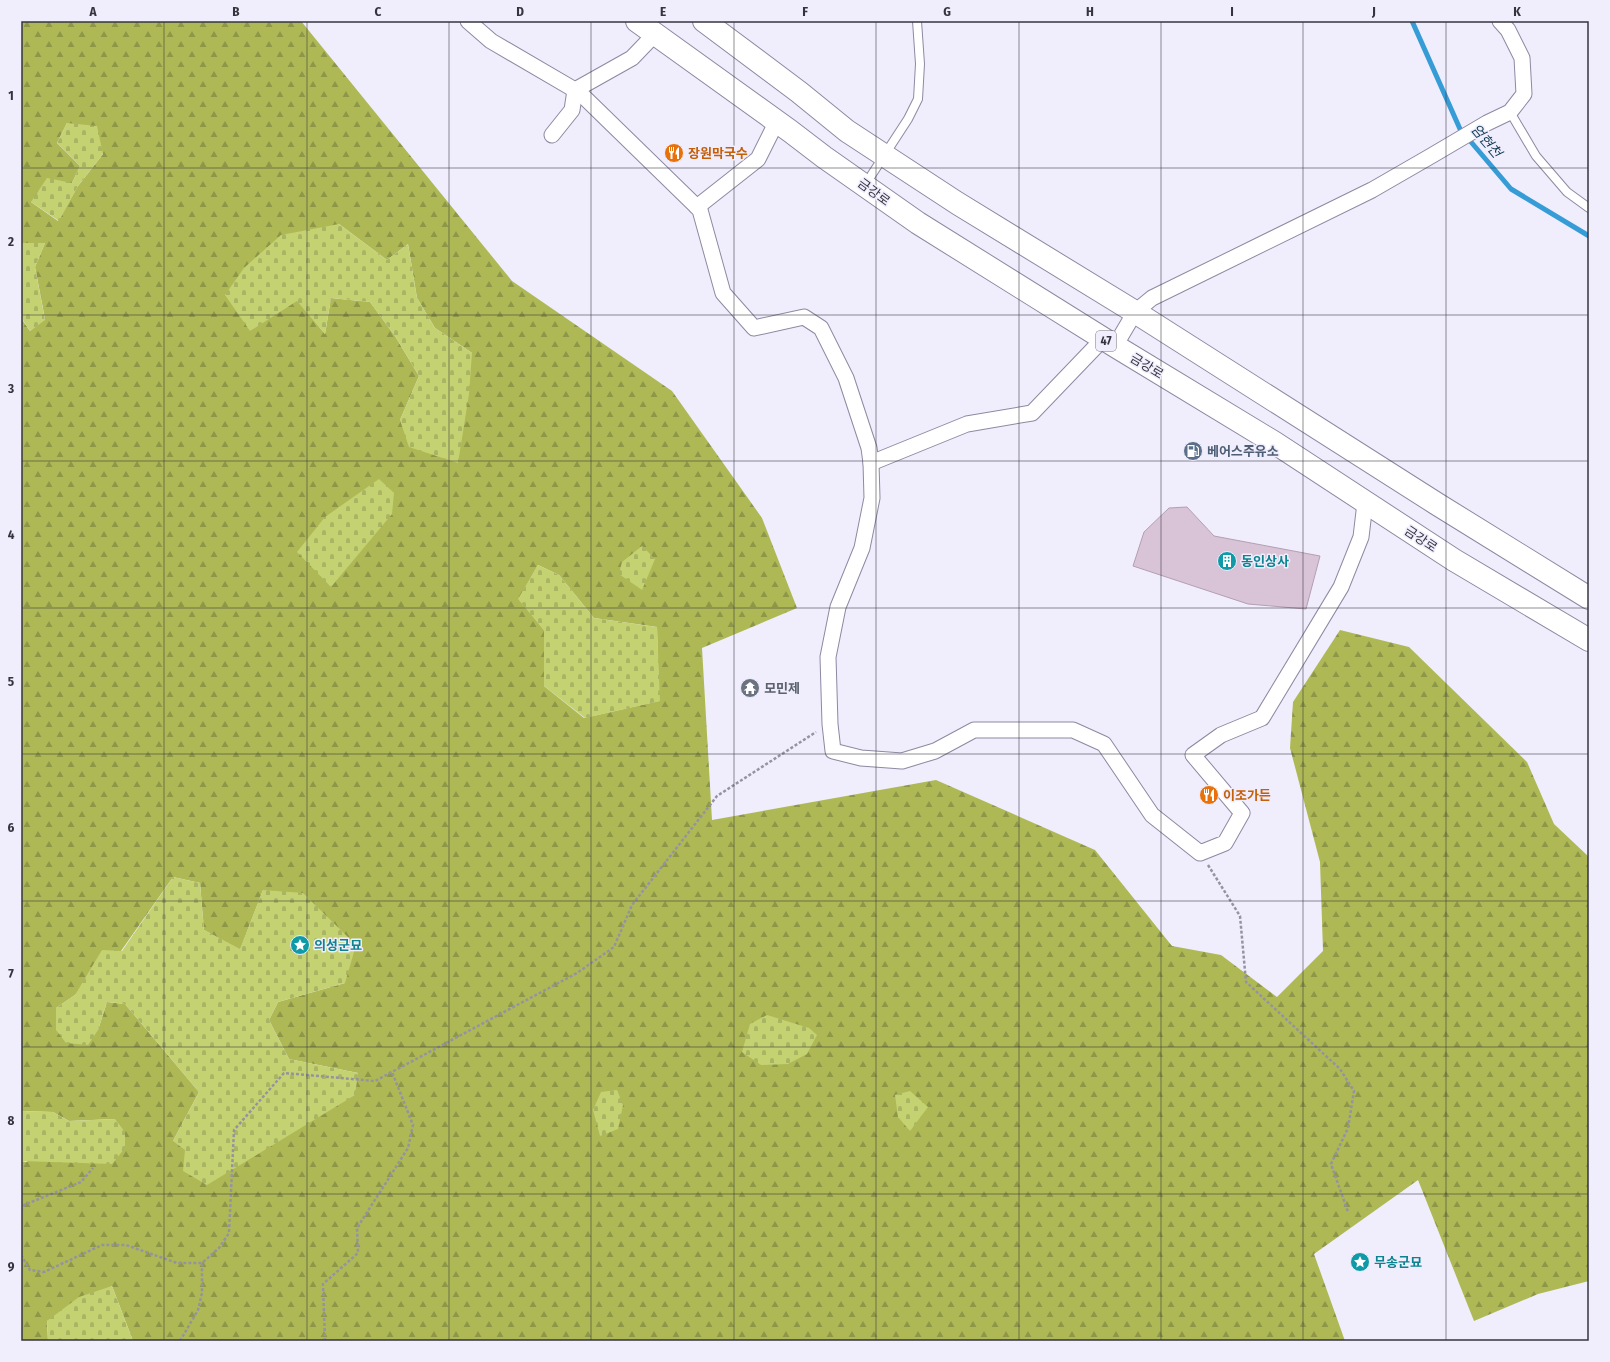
<svg xmlns="http://www.w3.org/2000/svg" width="1610" height="1362" font-family="'Fira Sans Condensed','Noto Sans KR',sans-serif">
	<style>
		.forest { fill: url(#forest-firs); fill-rule: evenodd }
		.cemetery { fill: url(#cemetery-stones) }
		.lines { fill: none; stroke-linecap: round; stroke-linejoin: round }
		.stream { stroke: #369cd6; stroke-width: 5 }
		.building { fill: #d9c3d6; stroke: #b49fb2 }
		.service-casing { stroke: #8d89a1; stroke-width: 10 }
		.minor-casing { stroke: #8d89a1; stroke-width: 17 }
		.primary-casing { stroke: #8d89a1; stroke-width: 24 }
		.path { stroke: #9593a0; stroke-width: 2.5; stroke-dasharray: 3 2; stroke-linecap: butt }
		.service { stroke: #fff; stroke-width: 8 }
		.minor { stroke: #fff; stroke-width: 15 }
		.primary { stroke: #fff; stroke-width: 22 }
		.grid { fill: none; stroke: #35343e; stroke-width: 1; stroke-opacity: 0.55 }
		.labels { text-anchor: middle; dominant-baseline: central; stroke-width: 3; stroke-linejoin: round; paint-order: stroke }
		.shield { fill: #f0edfd; stroke: #6d6c77; stroke-width: 1 }
		.shield-label { font-size: 12px; font-weight: bold; fill: #35343e }
		.food-label { font-size: 13px; font-weight: bold; fill: #c56008; stroke: #f0edfd; text-anchor: start }
		.street-label { font-size: 13px; fill: #35343e; stroke: #f0edfd }
		.service-label { font-size: 13px; font-weight: bold; fill: #4e5e75; stroke: #f0edfd; text-anchor: start }
		.culture-label { font-size: 13px; font-weight: bold; fill: #0d838f; stroke: #f0edfd; text-anchor: start }
		.worship-label { font-size: 13px; font-weight: bold; fill: #5b616d; stroke: #f0edfd; text-anchor: start }
		.water-label { font-size: 14px; font-style: italic; fill: #133d55; stroke: #f0edfd }
		.neatline { fill: none; stroke: #35343e; stroke-width: 1.5 }
		.grid-label { font-size: 13px; text-anchor: middle; font-weight: bold; fill: #35343e }
	</style>
	<defs>
		<pattern id="forest-firs" width="22" height="20" patternUnits="userSpaceOnUse"><rect width="22" height="20" fill="#aeb955"/><path d="M5 1l3.5 6h-7zM16 11l3.5 6h-7z" fill="#8e9748"/></pattern>
		<pattern id="cemetery-stones" width="16" height="16" patternUnits="userSpaceOnUse"><rect width="16" height="16" fill="#c5d272"/><path d="M2 7V4a2 2 0 0 1 4 0v3zM10 15v-3a2 2 0 0 1 4 0v3z" fill="#aab564"/></pattern>
	</defs>
	<rect width="100%" height="100%" fill="#f0edfd"/>
	<!-- forest -->
	<path class="forest" d="M21,21H301L512,281L672,391L762,518L797,608L702,648L712,820L936,780L1095,850L1172,946L1221,955L1277,997L1323,951L1320,862L1290,748L1293,702L1340,630L1409,647L1527,762L1554,824L1589,857V1281L1538,1294L1474,1321L1418,1180L1314,1254L1345,1341H133L112,1286L47,1321L48,1341H21V1161L26,1162L115,1119L69,1121L53,1112L21,1111V318L30,331L45,319L35,267L45,243H21ZM67,123L103,154L78,186L58,221L31,202L72,183L80,166L57,143ZM339,224L387,260L408,244L417,298L435,328L472,353L400,420L419,376L395,336L370,302L331,298L325,334L298,301ZM538,565L559,575L594,618L657,627L659,701L584,718L544,686V630L519,599ZM173,877L200,883L204,930L240,950L263,890L345,983L278,1002L269,1020L289,1059L358,1073L173,1141L199,1092L125,1004L107,1002L98,1030L56,1008L75,995L121,951Z"/>
	<!-- cemetery -->
	<g class="cemetery">
		<polygon points="67,123 97,126 103,154 78,186 59,221 31,202 47,178 72,183 80,166 57,143"/>
		<polygon points="339,224 387,260 408,244 417,298 435,328 472,353 469,394 458,463 409,447 400,420 419,376 395,336 370,302 331,298 325,334 297,301 250,331 225,295 244,268 281,235"/>
		<polygon points="21,243 45,243 35,267 45,320 30,331 21,317"/>
		<polygon points="379,479 394,493 392,514 331,587 297,552 325,517"/>
		<polygon points="642,546 655,559 642,590 619,574 622,562"/>
		<polygon points="538,565 559,575 594,618 657,627 660,701 585,718 544,686 544,630 518,599"/>
		<polygon points="173,877 200,883 204,930 240,949 263,890 303,893 356,945 345,983 278,1002 269,1020 289,1059 358,1073 355,1095 207,1185 183,1171 185,1150 173,1141 199,1092 125,1004 107,1002 98,1030 88,1045 66,1043 56,1030 56,1008 75,995 102,950 122,951"/>
		<polygon points="767,1015 809,1028 817,1035 807,1054 788,1064 761,1065 742,1052 750,1024"/>
		<polygon points="617,1090 623,1105 618,1129 600,1136 593,1110 601,1092"/>
		<polygon points="910,1091 928,1107 910,1131 898,1117 895,1095"/>
		<polygon points="21,1111 53,1112 69,1121 115,1119 125,1132 125,1148 112,1164 21,1161"/>
		<polygon points="112,1286 133,1341 48,1341 47,1321 79,1297"/>
	</g>
	<g class="lines">
		<!-- stream -->
		<polyline class="stream" points="1412,21 1460,129 1511,189 1589,236"/>
	</g>
	<!-- building -->
	<polygon class="building" points="1187,507 1214,536 1320,556 1306,609 1248,604 1133,566 1144,532 1169,508"/>
	<g class="lines">
		<!-- service casing -->
		<g class="service-casing">
			<g id="service">
				<polyline points="1510,112 1536,156 1567,192 1589,208"/>
				<polyline points="865,185 908,119 918,99 920,64 917,21"/>
			</g>
		</g>
		<!-- minor casing -->
		<g class="minor-casing">
			<g id="minor">
				<polyline points="468,21 491,41 575,90 583,96 700,210 723,293 754,328 804,317 821,328 846,378 869,448 871,463 872,498 862,548 838,607 828,657 830,724 833,751 861,758 902,761 935,751 974,730 1073,730 1104,744 1152,815 1200,853 1225,843 1242,813 1193,755 1221,735 1262,718 1341,587 1361,537 1365,503"/>
				<polyline points="552,135 572,110 575,90 632,58 655,34"/>
				<polyline points="697,207 758,159 777,121"/>
				<polyline points="1115,346 1135,312 1152,298 1372,190 1431,156 1487,123 1510,112 1524,94 1522,58 1508,30 1500,21"/>
				<polyline points="871,463 967,424 1032,413 1103,339"/>
			</g>
		</g>
		<!-- primary casing -->
		<g class="primary-casing">
			<g id="primary">
				<polyline points="637,21 790,131 824,157 918,223 1115,346 1275,443 1454,560 1589,640"/>
				<polyline points="704,21 799,92 847,131 957,203 1135,312 1437,504 1589,598"/>
			</g>
		</g>
		<!-- path -->
		<g class="path">
			<polyline points="1208,865 1240,916 1246,982 1340,1069 1354,1091 1348,1128 1331,1164 1348,1212"/>
			<polyline points="21,1211 24,1205 81,1182 93,1168"/>
			<polyline points="21,1255 30,1270 44,1272 102,1245 126,1245 177,1263 202,1263"/>
			<polyline points="180,1341 198,1310 202,1293 202,1263 219,1248 229,1233 234,1130 284,1073 375,1081 577,973 614,947 632,905 717,796 816,732"/>
			<polyline points="325,1341 323,1284 358,1253 357,1228 408,1148 413,1125 392,1072"/>
		</g>
		<!-- service -->
		<use href="#service" class="service"/>
		<!-- minor -->
		<use href="#minor" class="minor"/>
		<!-- primary -->
		<use href="#primary" class="primary"/>
	</g>
	<!-- grid -->
	<path class="grid" d="M164,21V1341M307,21V1341M449,21V1341M591,21V1341M734,21V1341M876,21V1341M1019,21V1341M1161,21V1341M1303,21V1341M1446,21V1341M21,168H1589M21,315H1589M21,461H1589M21,608H1589M21,754H1589M21,901H1589M21,1047H1589M21,1194H1589"/>
	<!-- icons -->
	<defs>
		<g id="restaurant-disc" transform="scale(1)"><circle r="9.5" fill="#e8710a" stroke="#f0edfd"/><path d="M-5-6h1v4h1v-4h1v4h1v-4h1v5L-1.5 .5V6h-2V.5L-5-1ZM5-6V6H3V1.5H1.5Q1.5-4 5-6Z" fill="#fff"/></g>
		<g id="fuel-disc" transform="scale(1)"><circle r="9.5" fill="#5c6f8a" stroke="#f0edfd"/><path d="M-5.5-6h7V0h2V4h1.3V-2.5L3-4.5l.8-.8L6-3V5H2.5V1h-1V6h-7ZM-4.2-4.7v3.2H.2V-4.7Z" fill="#fff"/></g>
		<g id="building-disc" transform="scale(1)"><circle r="9.5" fill="#0f9aa8" stroke="#f0edfd"/><path d="M-4-6H4V6H1V3H-1V6H-4ZM-2.5-4.3h1.7v1.8h-1.7ZM.8-4.3h1.7v1.8H.8ZM-2.5-1h1.7V.8h-1.7ZM.8-1h1.7V.8H.8Z" fill="#fff"/></g>
		<g id="temple-disc" transform="scale(1)"><circle r="9.5" fill="#6b7280" stroke="#f0edfd"/><path d="M0-6L5-2H3V0L6.5 2.5H4V6H1.5V3h-3V6H-4V2.5H-6.5L-3 0V-2H-5Z" fill="#fff"/></g>
		<g id="sight-disc" transform="scale(1)"><circle r="9.5" fill="#0f9aa8" stroke="#f0edfd"/><path d="M0-6L1.8-2.2L6-1.7L2.9 1.2L3.7 5.4L0 3.3L-3.7 5.4L-2.9 1.2L-6-1.7L-1.8-2.2Z" fill="#fff"/></g>
	</defs>
	<g fill-rule="evenodd">
		<use href="#restaurant-disc" x="674" y="153"/>
		<use href="#fuel-disc" x="1193" y="451"/>
		<use href="#building-disc" x="1227" y="561"/>
		<use href="#temple-disc" x="750" y="688"/>
		<use href="#restaurant-disc" x="1209" y="795"/>
		<use href="#sight-disc" x="300" y="945"/>
		<use href="#sight-disc" x="1360" y="1262"/>
	</g>
	<g class="labels">
		<!-- shield labels -->
		<rect class="shield" x="1096" y="331" width="20" height="20" rx="3"/>
		<g class="shield-label">
			<text x="1106" y="341">47</text>
		</g>
		<!-- food labels -->
		<g class="food-label">
			<text x="688" y="153">장원막국수</text>
			<text x="1223" y="795">이조가든</text>
		</g>
		<!-- street labels -->
		<g class="street-label">
			<text transform="translate(874 192) rotate(36)">금강로</text>
			<text transform="translate(1147 366) rotate(31)">금강로</text>
			<text transform="translate(1421 539) rotate(33)">금강로</text>
		</g>
		<!-- service labels -->
		<g class="service-label">
			<text x="1207" y="451">베어스주유소</text>
		</g>
		<!-- culture labels -->
		<g class="culture-label">
			<text x="1241" y="561">동인상사</text>
			<text x="314" y="945">의성군묘</text>
			<text x="1374" y="1262">무송군묘</text>
		</g>
		<!-- worship labels -->
		<g class="worship-label">
			<text x="764" y="688">모민제</text>
		</g>
		<!-- water labels -->
		<g class="water-label">
			<text transform="translate(1486 141) rotate(50)">엄현천</text>
		</g>
	</g>
	<!-- border -->
	<rect width="1610" height="1362" fill="none" stroke="#f0edfd" stroke-width="44"/>
	<rect x="22" y="22" width="1566" height="1318" class="neatline"/>
	<g class="grid-label">
		<text x="93" y="16">A</text>
		<text x="236" y="16">B</text>
		<text x="378" y="16">C</text>
		<text x="520" y="16">D</text>
		<text x="663" y="16">E</text>
		<text x="805" y="16">F</text>
		<text x="947" y="16">G</text>
		<text x="1090" y="16">H</text>
		<text x="1232" y="16">I</text>
		<text x="1374" y="16">J</text>
		<text x="1517" y="16">K</text>
		<text x="11" y="100">1</text>
		<text x="11" y="246">2</text>
		<text x="11" y="393">3</text>
		<text x="11" y="539">4</text>
		<text x="11" y="686">5</text>
		<text x="11" y="832">6</text>
		<text x="11" y="978">7</text>
		<text x="11" y="1125">8</text>
		<text x="11" y="1271">9</text>
	</g>
</svg>
